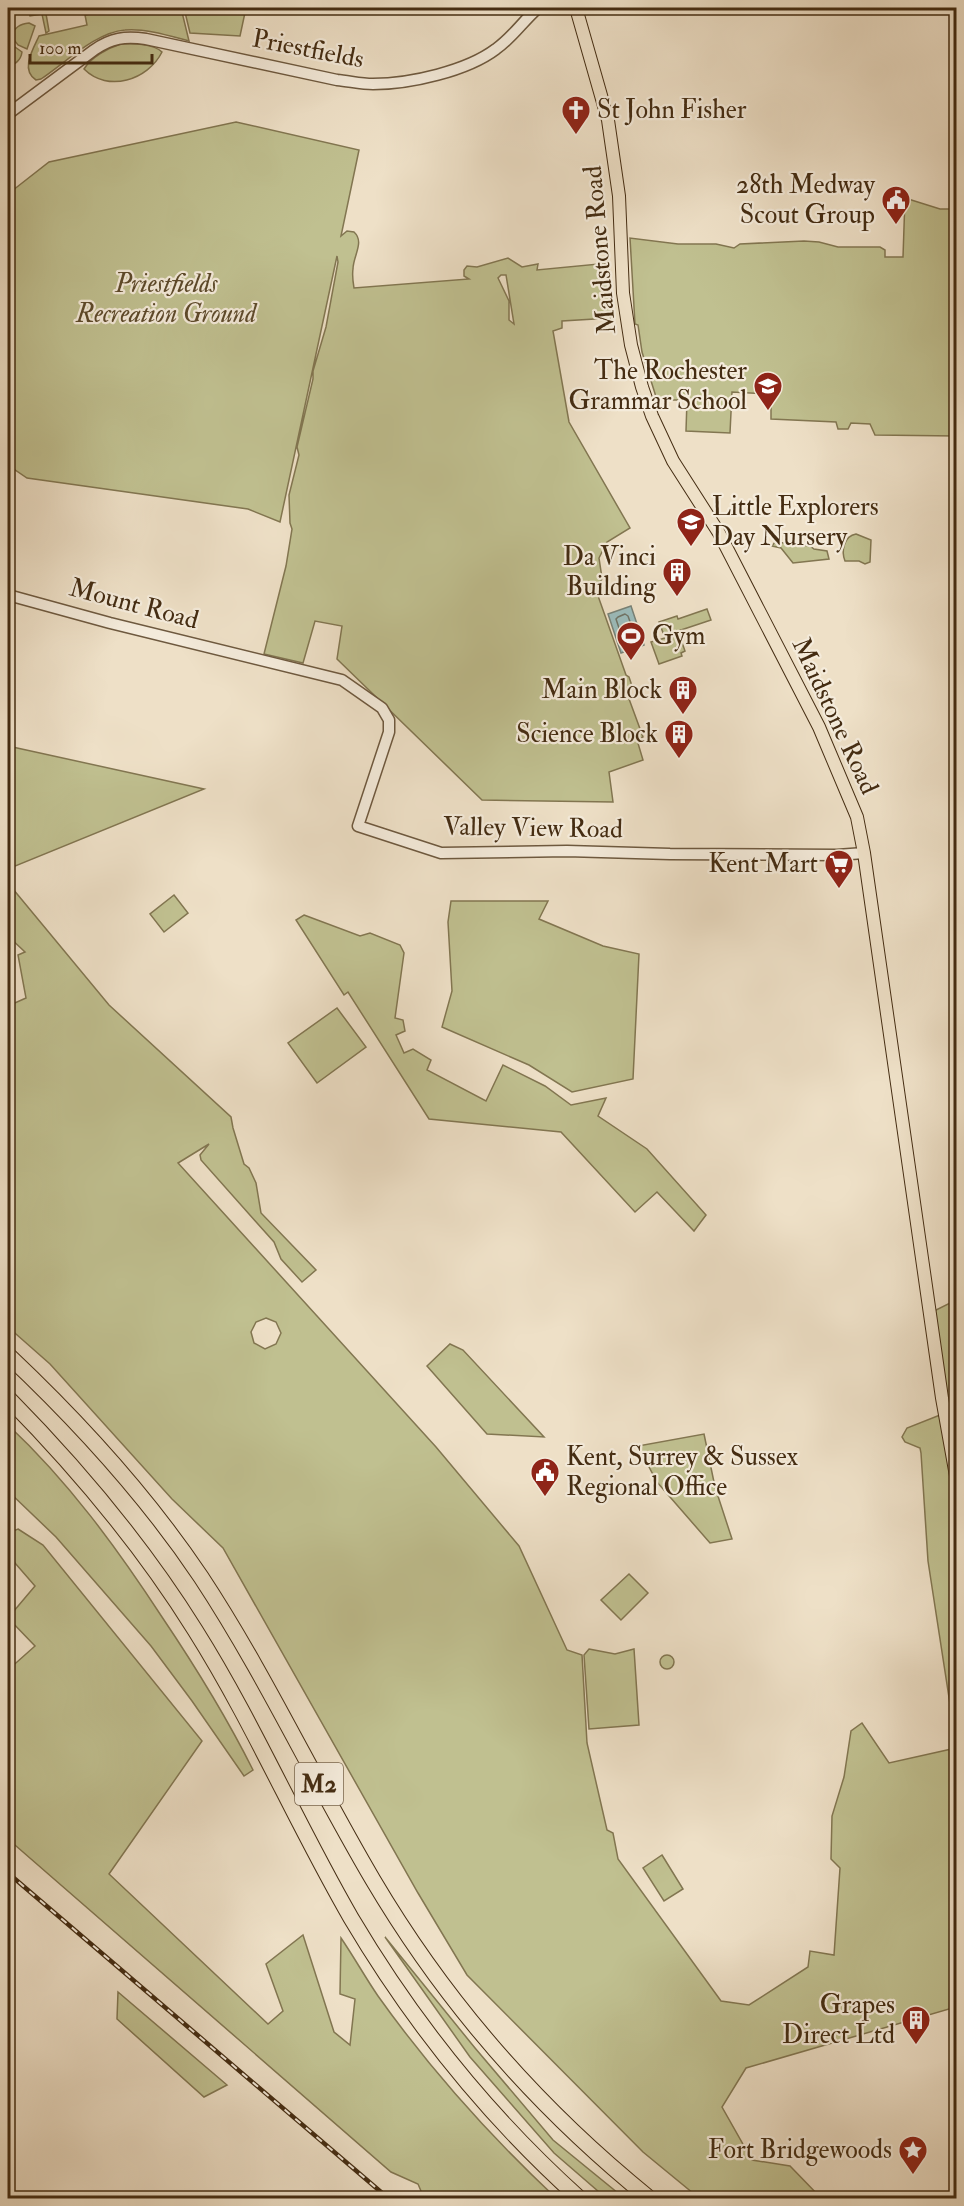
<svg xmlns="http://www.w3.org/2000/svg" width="964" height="2206" font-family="'IM FELL Double Pica',serif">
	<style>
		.green { fill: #c0c090; stroke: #827651; stroke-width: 1.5; fill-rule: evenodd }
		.water { fill: #9bbcbb; stroke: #788277; stroke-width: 1.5 }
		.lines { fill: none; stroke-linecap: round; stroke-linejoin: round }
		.shore { stroke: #707466; stroke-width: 1.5 }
		.minor-casing { stroke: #6e593f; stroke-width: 13 }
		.major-casing { stroke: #442c12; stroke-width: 14 }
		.highway-casing { stroke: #442c12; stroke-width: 17 }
		.minor { stroke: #f4ebdb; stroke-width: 10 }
		.major { stroke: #eee0c7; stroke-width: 12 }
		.highway { stroke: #eee0c7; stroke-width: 15 }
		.rail-casing { stroke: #442c12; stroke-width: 4.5 }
		.rail { stroke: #f4ebdb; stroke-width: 2; stroke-dasharray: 7; stroke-linecap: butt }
		.labels { text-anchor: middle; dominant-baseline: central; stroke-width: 4.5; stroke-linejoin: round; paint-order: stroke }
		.shield { fill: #f4ebdb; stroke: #79654e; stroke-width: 1.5 }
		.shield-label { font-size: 24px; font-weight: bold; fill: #442c12 }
		.street-label { font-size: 26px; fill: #442c12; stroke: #f4ebdb }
		.poi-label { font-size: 26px; fill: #442c12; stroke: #f4ebdb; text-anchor: end }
		.park-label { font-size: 26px; font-style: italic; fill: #5d4a2b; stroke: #f4ebdb }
	</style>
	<rect width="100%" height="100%" fill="#eee0c7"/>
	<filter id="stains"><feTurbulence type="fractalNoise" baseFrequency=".00333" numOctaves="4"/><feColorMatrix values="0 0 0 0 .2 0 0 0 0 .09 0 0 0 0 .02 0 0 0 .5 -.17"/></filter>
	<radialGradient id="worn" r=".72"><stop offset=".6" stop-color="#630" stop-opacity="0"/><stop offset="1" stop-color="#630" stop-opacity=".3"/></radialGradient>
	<!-- green -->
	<g class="green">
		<polygon points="8,8 45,8 49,31 46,33 42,14 30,16 28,9 8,13"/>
		<path d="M119,8H142L144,13L166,8H181L189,41C170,36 145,28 125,30C96,32 65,63 41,79L36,80C20,70 33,49 39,36L87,25L85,15Z"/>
		<polygon points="184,8 246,8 240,36 190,33"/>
		<path d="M29,23L35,26L27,49L18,45L11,36C15,27 20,24 29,23Z"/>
		<path d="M121,44C133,43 154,44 162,52C148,80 108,93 84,69C91,57 108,48 121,44Z"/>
		<path d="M15,47L22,52C21,60 15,65 8,66V53L10,54Z"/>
		<path d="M236,122L359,150L341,236L347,231L354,232C365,242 353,256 353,269C352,275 353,282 354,288L469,279L464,276V270L467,266L477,267L508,258L522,267L538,264L537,270L609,263L611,318L562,321V328L553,331L569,422L630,528L607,542L599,558L602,578L597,593L626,675L629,677L632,686L625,688L643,737L637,740L643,760L609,772L613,802L482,800L337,659L342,626L315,621L303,663L264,654L286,566L292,529L290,523L289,495L299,455L297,447L313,379V371L326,327L338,262L337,256L280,522L248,509L27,478L8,465V194L49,162ZM501,275H506L514,324L509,320V301L498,278Z"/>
		<polygon points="905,198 940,209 956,209 956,436 875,435 870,424 851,423 848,429 838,429 836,422 771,419 771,394 732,392 730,433 686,431 687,400 657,400 642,352 638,325 635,324 630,238 678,244 716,244 734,248 740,244 804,241 819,242 838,247 880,247 885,250 885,257 903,257"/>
		<path d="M856,534L871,540L870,562L865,564L859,561H845C841,551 844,536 856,534Z"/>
		<polygon points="775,542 810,546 814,549 827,551 829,559 793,563 781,548 772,546"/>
		<polygon points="707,609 711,620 678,631 685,651 681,653 682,656 659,664 651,642 665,638 659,622 677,616 678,619"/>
		<polygon points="8,746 204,789 8,869"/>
		<path d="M8,883L109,1005L231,1117L233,1128L244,1164L249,1168L256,1183L261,1213L316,1270L302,1282L281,1259L274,1242L201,1160L200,1155L209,1144L178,1163L436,1447L519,1546L567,1650L582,1655L587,1743L607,1830L613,1833L618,1859L721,2001L749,2005L808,1967L810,1951L834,1955L840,1868L831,1859L832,1816L844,1777L851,1731L862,1723L889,1763L956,1748V2007L746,2068L722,2107L752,2160L790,2166L821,2198H699L643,2152L467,1975L418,1893L223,1548L172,1499L50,1364L8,1327V1006L26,998L18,955L25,952L8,936ZM266,1318L276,1322L281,1333L276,1344L265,1349L254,1343L251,1332L256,1322Z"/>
		<polygon points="174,895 188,913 164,932 150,914"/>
		<polygon points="451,901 548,901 539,919 603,946 639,954 633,1079 572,1092 529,1065 442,1027 452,991 448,922"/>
		<polygon points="304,915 360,936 370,933 400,945 404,953 395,1018 403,1020 405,1031 396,1035 404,1053 413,1049 431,1060 427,1070 486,1101 503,1065 545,1086 571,1105 606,1098 598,1116 647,1149 706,1215 694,1231 657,1192 635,1212 561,1132 429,1119 348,992 344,995 296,920"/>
		<polygon points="337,1008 366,1047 317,1083 288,1043"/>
		<polygon points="950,1303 956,1327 956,1392 942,1398 930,1313"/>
		<polygon points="450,1344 463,1350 544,1437 487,1434 427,1366"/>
		<polygon points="940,1415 956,1449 956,1743 928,1561 921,1453 920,1448 905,1442 902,1437 907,1428"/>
		<path d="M8,1425C68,1481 117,1548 162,1617C195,1666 226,1716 253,1770L244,1776L192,1701L151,1646L56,1537L8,1491Z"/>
		<polygon points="704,1434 715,1487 732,1539 710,1543 657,1482 638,1446"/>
		<path d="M18,1529L43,1545L202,1741L109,1874L268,2024L283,2011L266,1964L303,1935L334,2032L350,2045L355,1999L340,1994L341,1938C354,1957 365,1977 378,1996C430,2069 491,2137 556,2198H424L418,2184L391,2172L8,1839V1670L35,1646L8,1618L35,1586L8,1555V1533Z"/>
		<polygon points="629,1574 648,1593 621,1620 601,1600"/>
		<polygon points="589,1649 615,1654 634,1649 639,1725 589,1729 584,1655"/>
		<circle cx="667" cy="1662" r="7"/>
		<polygon points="662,1855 683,1889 664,1901 643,1868"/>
		<polygon points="385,1937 475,2048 553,2140 624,2198 606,2198 554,2153 470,2057"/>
		<polygon points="118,1992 227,2085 204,2097 117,2019"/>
	</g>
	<!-- water -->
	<polygon class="water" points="631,606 644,645 621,653 608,614"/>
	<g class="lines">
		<!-- shore -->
		<polygon class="shore" points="625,614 628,616 636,639 634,642 627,644 624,643 616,619 618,617"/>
		<!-- minor casing -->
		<g class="minor-casing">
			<g id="minor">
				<path d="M8,114L94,50C111,38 125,36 146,39L337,80C349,81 361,84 373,84C410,84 467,71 496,49C513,37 523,21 538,8"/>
				<polyline points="8,595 110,623 342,680 382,708 389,720 389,732 358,826 441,853 567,851 670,854 837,855 864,853"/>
			</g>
		</g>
		<!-- major casing -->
		<g class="major-casing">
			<polyline id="major" points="576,8 608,120 619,196 623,293 631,345 642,387 652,416 673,461 719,533 819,727 857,817 864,853 942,1398 956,1476"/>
		</g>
		<!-- highway casing -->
		<g class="highway-casing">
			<g id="highway">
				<path d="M8,1355C79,1422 146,1495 201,1577C265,1674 314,1780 373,1880C445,2002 539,2109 649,2198"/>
				<path d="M8,1398C78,1469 142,1545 195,1630C253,1722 296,1823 351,1918C412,2021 490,2118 579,2198"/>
			</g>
		</g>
		<!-- minor -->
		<use href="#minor" class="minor"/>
		<!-- major -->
		<use href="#major" class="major"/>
		<!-- highway -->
		<use href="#highway" class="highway"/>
		<!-- rail casing -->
		<g class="rail-casing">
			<polyline id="rail" points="8,1873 388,2198"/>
		</g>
		<!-- rail -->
		<use href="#rail" class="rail"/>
	</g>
	<!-- icons -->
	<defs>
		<g id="church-pin" transform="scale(1.5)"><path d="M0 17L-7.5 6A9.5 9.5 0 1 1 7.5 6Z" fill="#8f2418" stroke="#f4ebdb"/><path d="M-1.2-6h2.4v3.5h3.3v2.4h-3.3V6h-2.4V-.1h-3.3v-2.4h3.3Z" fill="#fff"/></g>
		<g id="civic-pin" transform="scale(1.5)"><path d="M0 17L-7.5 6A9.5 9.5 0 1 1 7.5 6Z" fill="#8f2418" stroke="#f4ebdb"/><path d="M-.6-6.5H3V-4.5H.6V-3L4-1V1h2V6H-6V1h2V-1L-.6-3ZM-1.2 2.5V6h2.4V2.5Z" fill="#fff"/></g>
		<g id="school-pin" transform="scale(1.5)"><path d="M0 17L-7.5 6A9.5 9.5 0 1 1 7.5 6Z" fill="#8f2418" stroke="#f4ebdb"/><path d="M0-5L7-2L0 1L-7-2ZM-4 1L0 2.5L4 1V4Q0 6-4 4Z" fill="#fff"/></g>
		<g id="building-pin" transform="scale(1.5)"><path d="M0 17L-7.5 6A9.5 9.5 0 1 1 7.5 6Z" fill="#8f2418" stroke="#f4ebdb"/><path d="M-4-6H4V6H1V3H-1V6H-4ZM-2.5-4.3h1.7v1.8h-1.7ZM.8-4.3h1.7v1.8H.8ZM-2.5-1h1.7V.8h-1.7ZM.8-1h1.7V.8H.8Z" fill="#fff"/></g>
		<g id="stadium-pin" transform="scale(1.5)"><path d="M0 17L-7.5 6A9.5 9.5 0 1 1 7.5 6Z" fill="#8f2418" stroke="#f4ebdb"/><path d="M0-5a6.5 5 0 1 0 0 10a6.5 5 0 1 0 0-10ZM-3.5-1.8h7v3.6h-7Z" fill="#fff"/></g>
		<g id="supermarket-pin" transform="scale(1.5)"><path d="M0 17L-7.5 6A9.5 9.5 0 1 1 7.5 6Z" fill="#8f2418" stroke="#f4ebdb"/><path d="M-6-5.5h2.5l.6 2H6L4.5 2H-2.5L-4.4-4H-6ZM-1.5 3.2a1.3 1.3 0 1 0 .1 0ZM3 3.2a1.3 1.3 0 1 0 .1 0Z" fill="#fff"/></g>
		<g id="sight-pin" transform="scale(1.5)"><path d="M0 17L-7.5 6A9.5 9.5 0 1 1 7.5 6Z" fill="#8f2418" stroke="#f4ebdb"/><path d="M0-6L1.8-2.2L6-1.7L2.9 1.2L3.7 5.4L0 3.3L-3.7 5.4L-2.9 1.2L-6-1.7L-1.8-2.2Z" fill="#fff"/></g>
	</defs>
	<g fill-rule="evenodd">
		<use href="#church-pin" x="576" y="110"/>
		<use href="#civic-pin" x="896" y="200"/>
		<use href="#school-pin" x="768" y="386"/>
		<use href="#school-pin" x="691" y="522"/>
		<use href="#building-pin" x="677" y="572"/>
		<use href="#stadium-pin" x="631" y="636"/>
		<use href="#building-pin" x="683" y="690"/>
		<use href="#building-pin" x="679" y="734"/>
		<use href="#supermarket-pin" x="839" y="864"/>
		<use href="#civic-pin" x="545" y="1472"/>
		<use href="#building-pin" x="916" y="2020"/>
		<use href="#sight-pin" x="913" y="2150"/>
	</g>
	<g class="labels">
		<!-- shield labels -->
		<rect class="shield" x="295" y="1763" width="48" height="42" rx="4.5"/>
		<g class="shield-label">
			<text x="319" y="1784">M2</text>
		</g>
		<!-- street labels -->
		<g class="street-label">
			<text transform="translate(308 49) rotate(11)">Priestfields</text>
			<text transform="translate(600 250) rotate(-95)">Maidstone Road</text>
			<text transform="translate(134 604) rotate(15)">Mount Road</text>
			<text transform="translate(835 716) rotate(65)">Maidstone Road</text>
			<text transform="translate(533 828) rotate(1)">Valley View Road</text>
		</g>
		<!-- poi labels -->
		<g class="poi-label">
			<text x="597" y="110" text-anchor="start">St John Fisher</text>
			<text x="875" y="185">28th Medway<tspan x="875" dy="30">Scout Group</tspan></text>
			<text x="747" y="371">The Rochester<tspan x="747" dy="30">Grammar School</tspan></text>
			<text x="712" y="507" text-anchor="start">Little Explorers<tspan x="712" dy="30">Day Nursery</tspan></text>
			<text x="656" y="557">Da Vinci<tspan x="656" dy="30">Building</tspan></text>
			<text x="652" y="636" text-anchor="start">Gym</text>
			<text x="662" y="690">Main Block</text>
			<text x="658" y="734">Science Block</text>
			<text x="818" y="864">Kent Mart</text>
			<text x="566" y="1457" text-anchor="start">Kent, Surrey &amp; Sussex<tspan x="566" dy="30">Regional Office</tspan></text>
			<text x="895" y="2005">Grapes<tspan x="895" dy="30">Direct Ltd</tspan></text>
			<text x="892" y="2150">Fort Bridgewoods</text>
		</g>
		<!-- park labels -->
		<g class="park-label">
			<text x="166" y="284">Priestfields<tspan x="166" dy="30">Recreation Ground</tspan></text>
		</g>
	</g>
	<!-- margin -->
	<rect width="964" height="2206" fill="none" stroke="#eee0c7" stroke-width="30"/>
	<rect x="9" y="9" width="946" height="2188" fill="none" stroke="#442c12" stroke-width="3"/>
	<rect x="15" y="15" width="934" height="2176" fill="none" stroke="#442c12" stroke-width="1.5"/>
	<!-- scale -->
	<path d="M30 54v9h122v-9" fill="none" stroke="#442c12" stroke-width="3"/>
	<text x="39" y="54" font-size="18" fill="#442c12" stroke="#f4ebdb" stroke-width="4.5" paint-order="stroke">100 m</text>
	<rect width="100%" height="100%" filter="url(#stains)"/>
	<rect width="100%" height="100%" fill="url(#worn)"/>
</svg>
